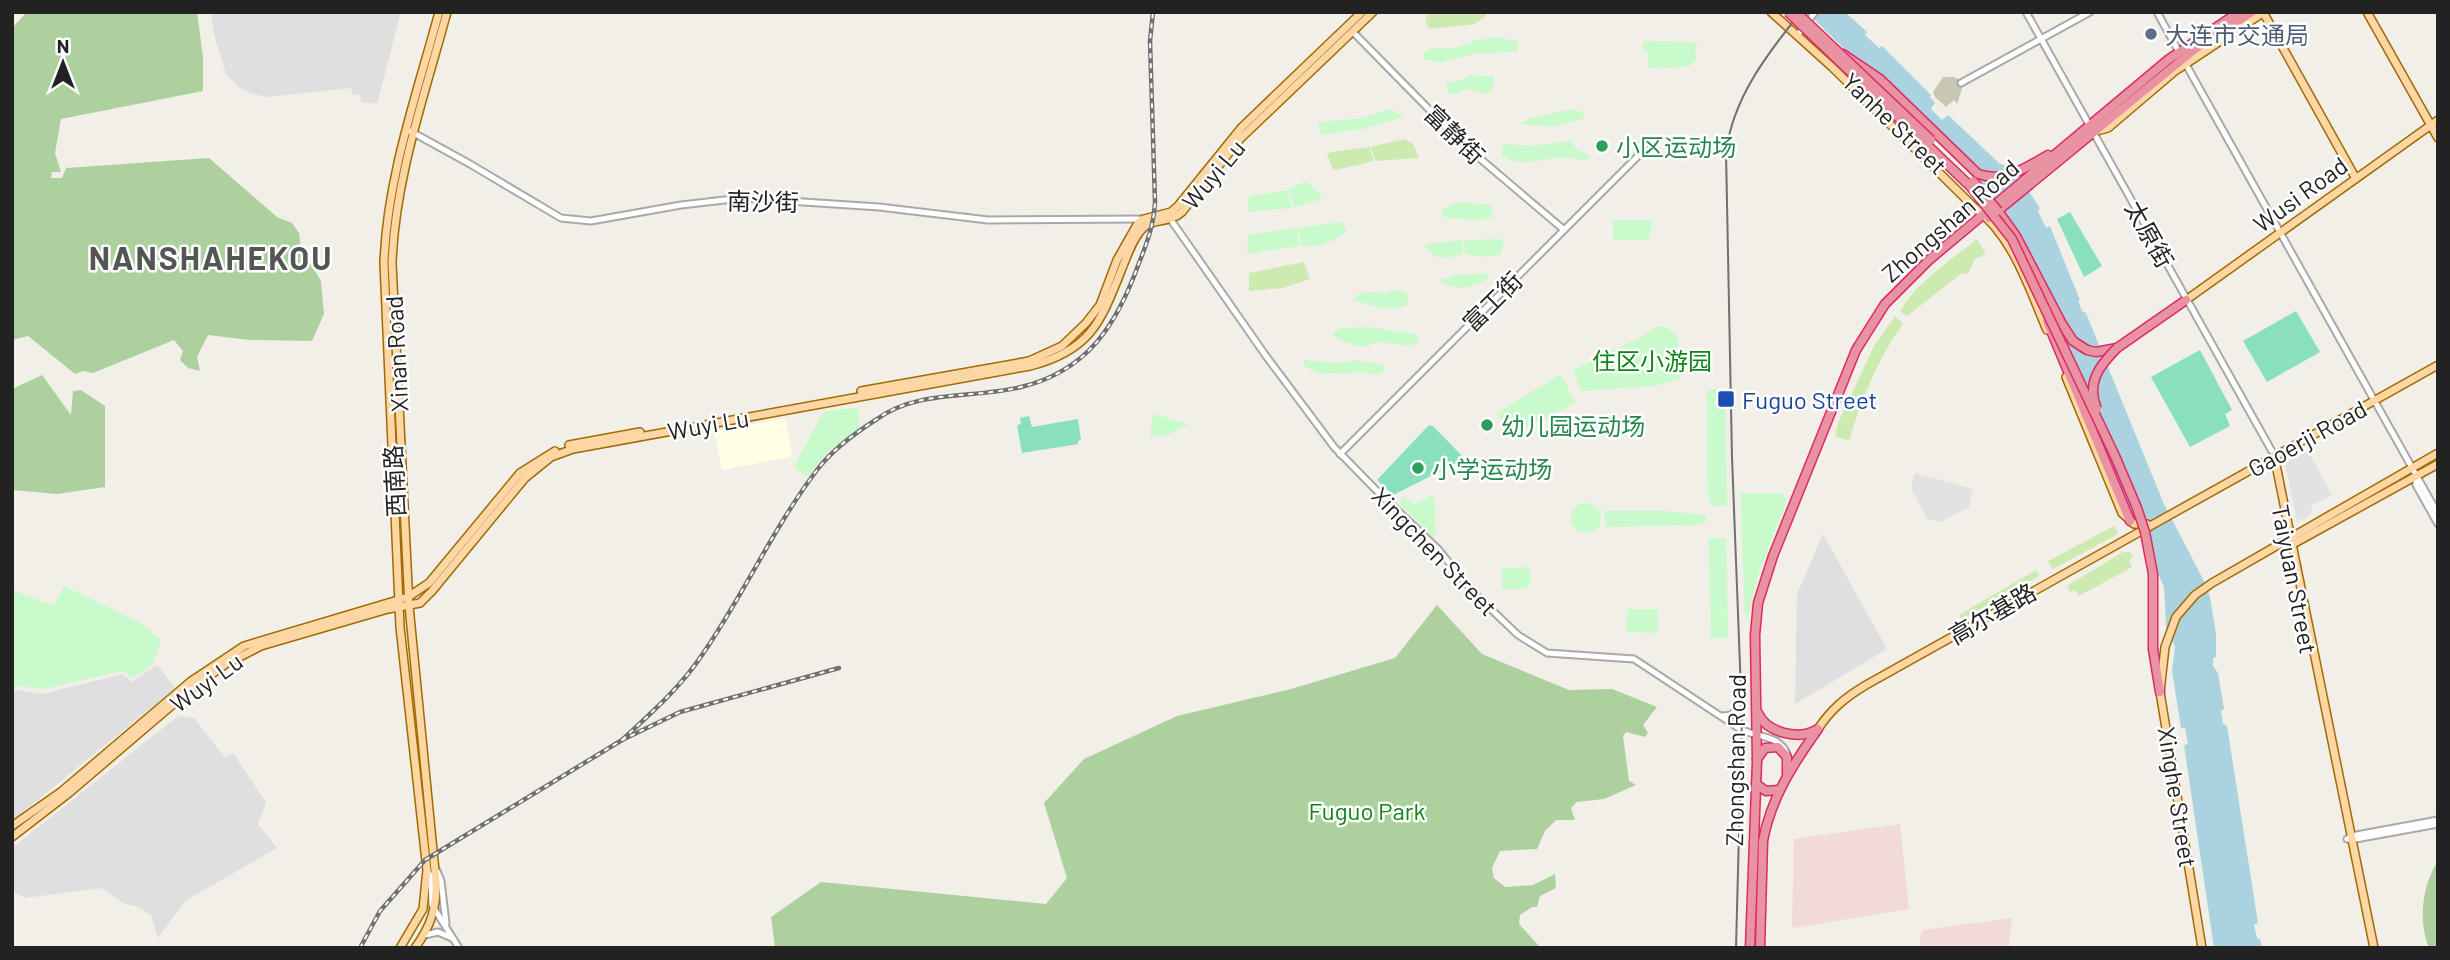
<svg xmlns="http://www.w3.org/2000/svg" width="2450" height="960" font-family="Barlow,'Noto Sans SC',sans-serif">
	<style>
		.residential { fill: #e0dfdf }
		.commercial { fill: #f2dad9 }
		.education { fill: #ffffe5 }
		.construction { fill: #c7c7b4 }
		.grass { fill: #cdebb0 }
		.forest { fill: #add19e }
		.park { fill: #c8facc }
		.pitch { fill: #88e0be }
		.parking { fill: #e2e2e2 }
		.water { fill: #aad3df }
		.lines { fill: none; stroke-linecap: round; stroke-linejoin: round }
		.minor-casing { stroke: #a9a9a9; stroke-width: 9 }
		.major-casing { stroke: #a06b00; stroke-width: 10 }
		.highway-casing { stroke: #dc2a67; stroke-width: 11 }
		.minor { stroke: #fff; stroke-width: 5 }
		.major { stroke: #fcd6a4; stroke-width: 7 }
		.highway { stroke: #e892a2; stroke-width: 8 }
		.tram { stroke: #707070; stroke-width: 2 }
		.rail-casing { stroke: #707070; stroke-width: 4.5 }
		.rail { stroke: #fff; stroke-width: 2; stroke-dasharray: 5; stroke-linecap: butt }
		.highway-bridge-casing { stroke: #dc2a67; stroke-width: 11; stroke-linecap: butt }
		.highway-bridge { stroke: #e892a2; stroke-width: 8 }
		.service-dot { fill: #5c6f8a; stroke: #fff; stroke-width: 2.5 }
		.leisure-dot { fill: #2e9e5b; stroke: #fff; stroke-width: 2.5 }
		.transit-dot { fill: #1a4fb4; stroke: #fff; stroke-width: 2.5 }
		.labels { text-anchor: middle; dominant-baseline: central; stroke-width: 5; stroke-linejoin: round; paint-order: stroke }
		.service-label { font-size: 24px; fill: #4e5e75; stroke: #fff; text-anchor: start }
		.street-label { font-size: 24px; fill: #222; stroke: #fff }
		.leisure-label { font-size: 24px; fill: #27864d; stroke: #fff; text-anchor: start }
		.park-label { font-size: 24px; fill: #0c8416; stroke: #fff }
		.transit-label { font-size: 24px; fill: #164399; stroke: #fff; text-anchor: start }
		.district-label { font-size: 32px; font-weight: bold; letter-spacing: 2px; fill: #555; stroke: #fff }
	</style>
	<rect width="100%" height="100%" fill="#f2efe9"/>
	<!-- residential -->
	<g class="residential">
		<polygon points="211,12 401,12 377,104 362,102 359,94 353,95 351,88 266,97 250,93 238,87 226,74 214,35"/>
		<polygon points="1823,534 1887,649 1795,704 1797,594"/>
		<polygon points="157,665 175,688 12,821 12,691 19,690 42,694 123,674 132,682"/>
		<polygon points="178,716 194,718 225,758 233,753 266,802 258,824 277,848 185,901 158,938 151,915 138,907 125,904 101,888 25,898 12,891 12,848"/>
	</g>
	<!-- commercial -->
	<g class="commercial">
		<polygon points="1900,824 1909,909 1792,928 1794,839"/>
		<polygon points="2012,918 2009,948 1918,948 1923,930"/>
	</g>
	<!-- education -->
	<polygon class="education" points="785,418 792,453 790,457 722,470 714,432"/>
	<!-- construction -->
	<polygon class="construction" points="1943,77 1954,77 1960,80 1963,86 1957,104 1954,100 1946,107 1935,97 1933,92"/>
	<!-- grass -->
	<g class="grass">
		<polygon points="1428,12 1485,12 1486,16 1475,24 1429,29 1425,20"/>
		<polygon points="1404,139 1413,144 1419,158 1376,161 1370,147"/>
		<polygon points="1369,147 1374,161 1336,170 1333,169 1327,155 1331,152"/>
		<path d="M1977,239L1986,254L1975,259L1968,274L1962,273L1907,316L1900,311C1917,282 1951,260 1977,239Z"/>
		<polygon points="1304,262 1310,279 1283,288 1249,291 1249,273"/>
		<path d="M1895,316L1903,324C1878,358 1861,400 1849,441L1835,436L1838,423L1874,346Z"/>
		<polygon points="2114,526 2118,534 2053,569 2048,561"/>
		<polygon points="2123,552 2130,552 2133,557 2129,560 2132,567 2079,596 2075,590 2071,592 2067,586"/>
		<polygon points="2036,570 2039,576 1962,620 1959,615"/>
	</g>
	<!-- forest -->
	<g class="forest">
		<polygon points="27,12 197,12 203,57 203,91 61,119 55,153 61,172 52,172 51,178 62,178 66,168 209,158 277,217 292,223 299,233 301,248 321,281 324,314 312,341 250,340 208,335 197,357 200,371 188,368 180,360 183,351 174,340 93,373 83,371 75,374 28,336 12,340 12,28"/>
		<polygon points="42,375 71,415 73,391 81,390 105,406 105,487 57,494 12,490 12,389"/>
		<polygon points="1437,605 1482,654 1569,690 1612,689 1657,707 1643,725 1648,733 1645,737 1626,732 1623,736 1629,781 1636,785 1604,799 1577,802 1571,808 1575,820 1556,820 1545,831 1537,849 1500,851 1492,868 1494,878 1505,887 1533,885 1555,874 1556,888 1540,896 1537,907 1532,907 1520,915 1519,924 1541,948 775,948 771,917 821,882 1046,904 1067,878 1044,803 1084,759 1177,716 1291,689 1395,658"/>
		<path d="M2438,861V948H2429C2418,921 2422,885 2438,861Z"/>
	</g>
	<!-- park -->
	<g class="park">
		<polygon points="1495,37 1518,41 1518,52 1473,54 1442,62 1424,60 1423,53 1432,48 1455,48 1474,41"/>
		<polygon points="1644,41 1694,42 1698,45 1695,49 1696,60 1688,67 1648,68 1648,54 1642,47"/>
		<polygon points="1469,75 1494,76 1493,90 1488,94 1467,89 1456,94 1449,93 1446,84 1448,82 1460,81"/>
		<polygon points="1391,109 1404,117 1366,128 1364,131 1361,129 1321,135 1318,125 1321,122 1361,118"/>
		<polygon points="1574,109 1583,113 1585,118 1554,127 1520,124 1533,117"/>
		<path d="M1572,141L1576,149L1590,156L1589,160C1578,160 1567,157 1556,158C1537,160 1519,168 1502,155L1503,145L1506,144L1531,146Z"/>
		<polygon points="1307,181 1320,194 1322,199 1294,207 1289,189"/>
		<polygon points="1287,190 1292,208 1248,212 1248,197"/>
		<polygon points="1457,202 1490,205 1493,213 1492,217 1476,221 1444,217 1441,210"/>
		<polygon points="1613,220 1652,220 1651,232 1648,240 1613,240"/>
		<path d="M1341,222L1347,230C1335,242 1318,248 1301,246L1298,228Z"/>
		<polygon points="1297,228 1299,246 1247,254 1248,235"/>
		<polygon points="1501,239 1504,245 1500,255 1488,257 1465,254 1464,240"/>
		<path d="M1462,240L1463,254C1446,259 1433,262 1424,244Z"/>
		<path d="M1487,273L1490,275C1481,288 1451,293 1440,280L1456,275Z"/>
		<path d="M1397,290L1405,292L1409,298L1407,305C1391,314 1369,304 1353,300C1361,289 1368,293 1380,293C1385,293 1392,291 1397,290Z"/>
		<polygon points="1370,327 1414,334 1419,337 1418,343 1409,346 1380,342 1361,347 1339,340 1333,335 1333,332 1343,328"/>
		<polygon points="1655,327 1666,327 1677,336 1681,379 1654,386 1581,391 1573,370 1645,335"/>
		<polygon points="1304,360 1342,363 1356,360 1383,365 1386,369 1377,375 1359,372 1345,374 1348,368 1344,374 1320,373 1304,366"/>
		<polygon points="1561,374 1575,403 1537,423 1509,434 1497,413"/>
		<polygon points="1707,390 1725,390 1727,506 1712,506 1708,497"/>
		<polygon points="858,408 860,427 826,454 808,477 794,467 822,414 825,411"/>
		<polygon points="1153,414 1189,424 1170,434 1150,438"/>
		<polygon points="1740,493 1781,493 1787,501 1757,578 1748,618 1745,617"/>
		<polygon points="1433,495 1435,497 1436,535 1433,537 1398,502 1404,496 1413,505"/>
		<circle cx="1586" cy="518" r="15"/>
		<polygon points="1604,511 1666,511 1706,515 1706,522 1697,525 1605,527"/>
		<polygon points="1708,538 1726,538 1728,638 1711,638"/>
		<polygon points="1530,567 1531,583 1525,589 1502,589 1502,568"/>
		<polygon points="64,586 141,623 161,640 153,665 133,678 122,671 43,689 19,686 12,687 12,590 54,606"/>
		<polygon points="1628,609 1658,609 1658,633 1626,632"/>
	</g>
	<!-- pitch -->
	<g class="pitch">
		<polygon points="2070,212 2102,266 2084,277 2057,219"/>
		<polygon points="2296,311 2320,352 2267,382 2243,341"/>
		<polygon points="2200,350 2232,410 2225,414 2230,426 2190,447 2151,377"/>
		<polygon points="1029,416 1032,427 1078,419 1081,440 1078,441 1078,444 1022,453 1017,425 1021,424 1020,418"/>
		<polygon points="1429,425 1433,426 1465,459 1393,495 1377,480"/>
	</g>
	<!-- parking -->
	<g class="parking">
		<polygon points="2308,451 2332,495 2311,506 2312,511 2308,517 2297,521 2285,463"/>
		<polygon points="1915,473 1973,489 1969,507 1940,522 1927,519 1911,488"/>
	</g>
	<!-- water -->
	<polygon class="water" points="1820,12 1845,12 1867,32 1865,35 1879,48 1882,46 1931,95 1930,97 1935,103 1931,109 1942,120 1948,115 2000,164 2004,165 2026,187 2040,208 2038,211 2046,228 2050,226 2080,300 2078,301 2082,311 2086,313 2163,502 2205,583 2210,597 2216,634 2216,657 2213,658 2213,666 2218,673 2224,709 2221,711 2223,724 2227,726 2258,923 2254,925 2257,938 2260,939 2262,948 2214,948 2184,745 2188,744 2185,728 2181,728 2172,671 2175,647 2166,626 2164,587 1982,186 1815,20"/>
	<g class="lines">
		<!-- minor casing -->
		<g class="minor-casing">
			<g id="minor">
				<polyline points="2026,12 2274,455"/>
				<polyline points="2157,12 2179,52"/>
				<polyline points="1353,32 1464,145 1563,229"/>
				<polyline points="1797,36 1815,12"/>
				<polyline points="2184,61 2438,514"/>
				<polyline points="1961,83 2090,12"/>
				<polyline points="410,131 470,164 561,218 591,221 681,205 742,198 879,207 988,220 1144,219"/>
				<path d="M1171,220L1266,356L1334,447L1375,489L1438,549L1474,593L1518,635L1547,653L1634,659L1740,729C1755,737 1780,735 1787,754"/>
				<polyline points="1340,454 1645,149"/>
				<polyline points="2416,477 2416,485 2438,524"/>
				<polyline points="1722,716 1732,715 1735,710"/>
				<polyline points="2347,839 2351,836 2438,820"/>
				<polyline points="2350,840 2438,824"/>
				<polyline points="427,870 431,877 432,905 459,948"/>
				<polyline points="437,871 441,881 446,923"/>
				<polyline points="425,935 438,932 452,938"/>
			</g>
		</g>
		<!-- major casing -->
		<g class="major-casing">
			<g id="major">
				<path d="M1771,12L1832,67L1974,207C2013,236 2028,286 2047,330"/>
				<polyline points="2263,12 2355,177"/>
				<polyline points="2367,12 2438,138"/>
				<polyline points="2097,131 2108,128 2175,71 2264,12"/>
				<polyline points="2186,300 2438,120"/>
				<polyline points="2066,377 2122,513 2134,524 2147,524"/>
				<polyline points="861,391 1029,361 1062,346 1086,323 1100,305 1117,260 1138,223 1144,219 1171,212 1178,206 1242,127 1362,12"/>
				<polyline points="569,445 640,432"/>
				<polyline points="2274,455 2374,948"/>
				<polyline points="2290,542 2293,544 2438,464"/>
				<path d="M1818,729C1831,709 1846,697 1866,685L2438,365"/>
				<polyline points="12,826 62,791 190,682 244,646 408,597 429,583 520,473 555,451"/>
				<path d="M12,837L69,793L191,689L226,664L261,646L388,609L420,603L432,591L525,478L551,457L573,449L1030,366C1092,350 1101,321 1123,266C1128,253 1134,237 1143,228C1153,218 1169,224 1182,212L1240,139L1373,12"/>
				<path d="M400,948L423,909L427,870L400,627L384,263C387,177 417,94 439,12"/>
				<path d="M415,948C431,926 437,907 436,881L409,606L392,263C395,178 425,94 447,12"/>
				<polyline points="2202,948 2160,692 2165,647 2176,617 2195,595 2212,583 2438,453"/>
			</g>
		</g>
		<!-- highway casing -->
		<g class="highway-casing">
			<g id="highway">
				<path d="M1843,54L1880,79L1978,174C2004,183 2026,168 2048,155"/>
				<polyline points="1998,211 2016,236 2062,324 2073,341 2087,350 2096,352 2117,348 2186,300"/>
				<polyline points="1989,218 2195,49 2252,12"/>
				<polyline points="2047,321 2130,521"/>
				<polyline points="2153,649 2160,692"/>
				<path d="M1758,713C1767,733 1798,740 1816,730"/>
				<polyline points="1757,759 1765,748 1778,747 1787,757 1787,773"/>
				<polyline points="1756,784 1766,791 1779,790"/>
				<polyline points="1750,948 1757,761 1755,635 1758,603 1773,556 1856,350 1885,304 1929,260 2169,59 2239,12"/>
				<path d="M1760,948L1763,841C1771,798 1793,764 1818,729"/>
			</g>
		</g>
		<!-- minor -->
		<use href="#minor" class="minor"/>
		<!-- major -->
		<use href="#major" class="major"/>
		<!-- highway -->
		<use href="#highway" class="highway"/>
		<!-- tram -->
		<path class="tram" d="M1736,948L1742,718L1732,457L1726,152C1733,98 1767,54 1801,12"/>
		<!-- rail casing -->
		<g class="rail-casing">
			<g id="rail">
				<path d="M622,740C650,714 680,688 702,655C743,596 773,528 817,470C832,450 855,433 877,419C919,389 973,399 1021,387C1088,371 1117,324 1139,263C1147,243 1154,224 1155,202L1150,41L1153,12"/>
				<polyline points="360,948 380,911 425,860 622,740 680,712 839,668"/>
			</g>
		</g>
		<!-- rail -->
		<use href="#rail" class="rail"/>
		<!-- highway-bridge casing -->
		<g class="highway-bridge-casing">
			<g id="highway-bridge">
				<polyline points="1788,12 1971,187 2012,239 2115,456 2137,508 2145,532 2153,574 2153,649"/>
				<polyline points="1796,12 1931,140"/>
				<polyline points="1973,181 1998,211"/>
				<path d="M2097,409C2086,383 2099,366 2117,348"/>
			</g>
		</g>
		<!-- highway-bridge -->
		<use href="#highway-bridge" class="highway-bridge"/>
	</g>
	<!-- markers -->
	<circle class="service-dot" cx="2151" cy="34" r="7"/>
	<g class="leisure-dot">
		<circle cx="1602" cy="146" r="7"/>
		<circle cx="1487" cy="425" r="7"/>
		<circle cx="1418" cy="468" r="7"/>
	</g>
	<rect class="transit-dot" x="1717" y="390" width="18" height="18" rx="3.5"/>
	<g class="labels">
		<!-- service labels -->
		<g class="service-label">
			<text x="2165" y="34">大连市交通局</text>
		</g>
		<!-- street labels -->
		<g class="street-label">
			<text transform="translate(1895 123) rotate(44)">Yanhe Street</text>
			<text transform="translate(1455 134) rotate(44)">富静街</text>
			<text transform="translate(1213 174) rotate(-50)">Wuyi Lu</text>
			<text transform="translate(2300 194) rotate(-36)">Wusi Road</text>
			<text transform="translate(763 201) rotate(1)">南沙街</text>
			<text transform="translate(1950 220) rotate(-41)">Zhongshan Road</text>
			<text transform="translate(2150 234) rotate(61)">太原街</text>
			<text transform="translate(1492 301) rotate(-45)">富工街</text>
			<text transform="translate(396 354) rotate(-93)">Xinan Road</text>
			<text transform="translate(708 424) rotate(-10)">Wuyi Lu</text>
			<text transform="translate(2307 438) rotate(-29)">Gaoerji Road</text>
			<text transform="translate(394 481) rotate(-93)">西南路</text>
			<text transform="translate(1435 551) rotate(46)">Xingchen Street</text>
			<text transform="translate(2295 579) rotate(79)">Taiyuan Street</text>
			<text transform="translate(1992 613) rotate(-30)">高尔基路</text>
			<text transform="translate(206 682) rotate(-36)">Wuyi Lu</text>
			<text transform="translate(1735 760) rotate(-89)">Zhongshan Road</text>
			<text transform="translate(2178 797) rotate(81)">Xinghe Street</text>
		</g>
		<!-- leisure labels -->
		<g class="leisure-label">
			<text x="1616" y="146">小区运动场</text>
			<text x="1501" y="425">幼儿园运动场</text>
			<text x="1432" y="468">小学运动场</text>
		</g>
		<!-- park labels -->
		<g class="park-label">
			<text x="1652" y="360">住区小游园</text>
			<text x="1367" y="810">Fuguo Park</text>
		</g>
		<!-- transit labels -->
		<g class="transit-label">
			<text x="1742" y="399">Fuguo Street</text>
		</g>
		<!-- district labels -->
		<g class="district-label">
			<text x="211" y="257">NANSHAHEKOU</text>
		</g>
	</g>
	<!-- border -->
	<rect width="2450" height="960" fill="none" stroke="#222222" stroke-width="28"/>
	<!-- north arrow -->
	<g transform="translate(63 63)" stroke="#ffffff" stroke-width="5" paint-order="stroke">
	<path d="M0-5L12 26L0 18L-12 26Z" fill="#222222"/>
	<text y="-10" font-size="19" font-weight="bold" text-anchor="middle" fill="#222222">N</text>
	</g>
</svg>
